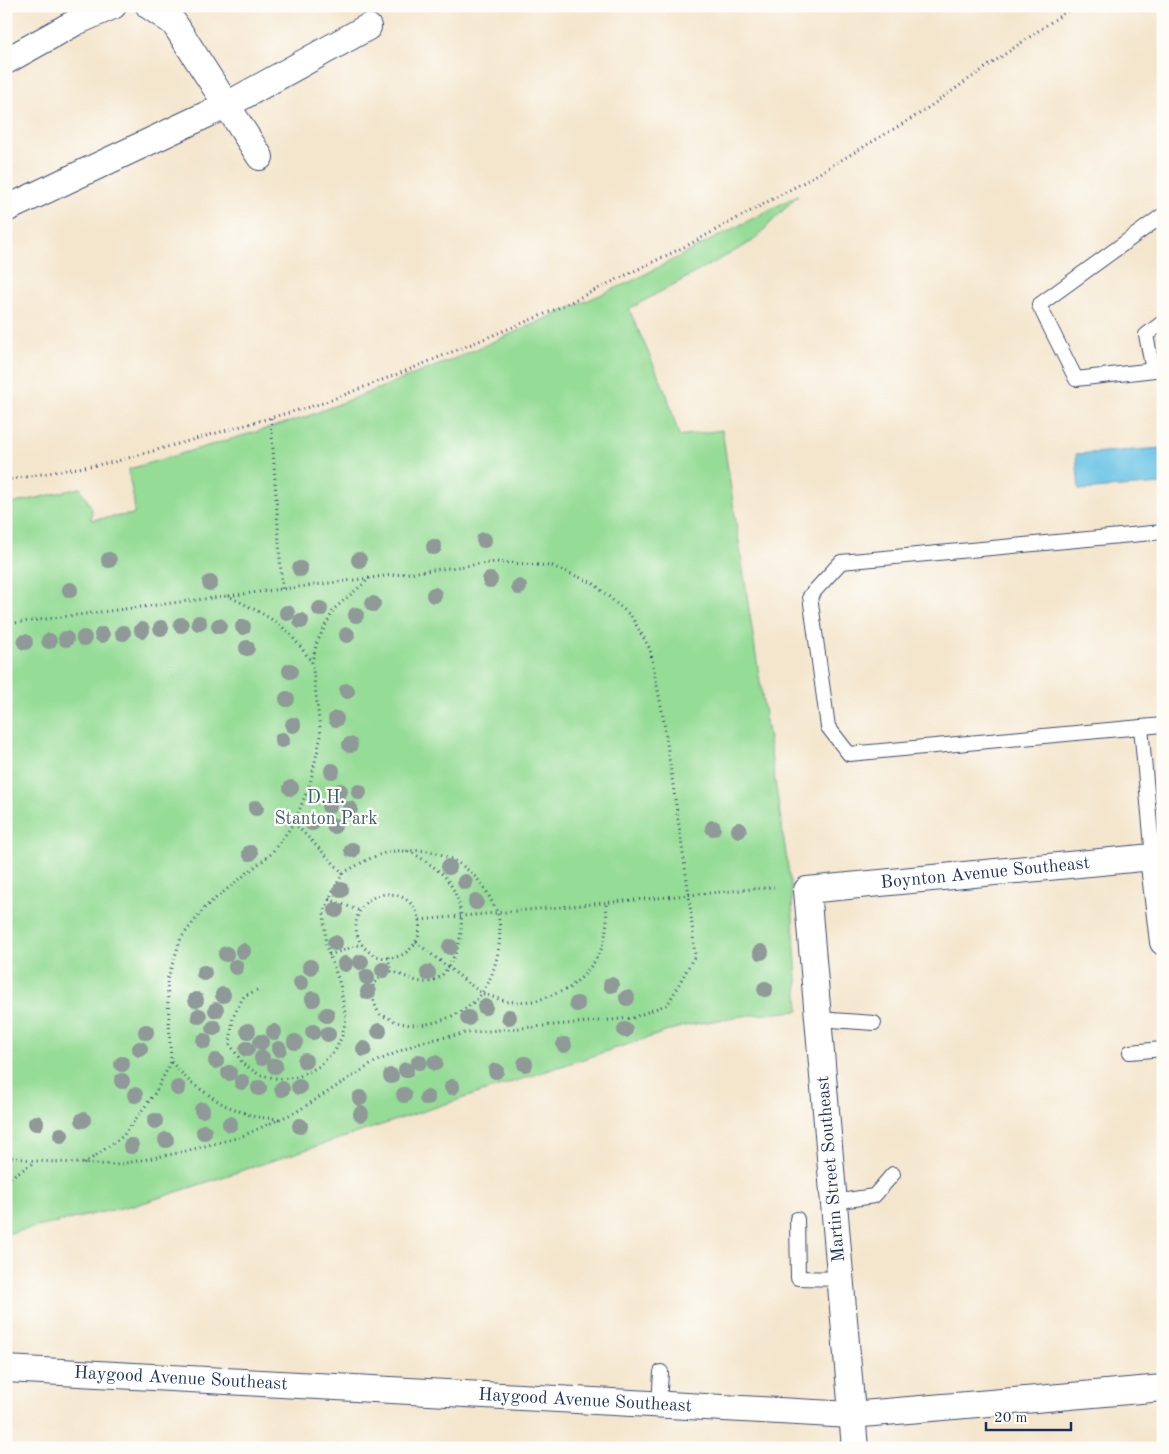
<svg xmlns="http://www.w3.org/2000/svg" width="1169" height="1454" font-family="'Old Standard TT',serif">
	<style>
		.green { fill: #95dc96; stroke: #58867a }
		.water { fill: #67c3e5; stroke: #4179a2 }
		.lines { fill: none; stroke-linecap: round; stroke-linejoin: round }
		.lane-casing { stroke: #3c4a6f; stroke-width: 16 }
		.street-casing { stroke: #3c4a6f; stroke-width: 28 }
		.path { stroke: #3c4a6f; stroke-width: 3; stroke-dasharray: 1 4; stroke-linecap: butt }
		.lane { stroke: #fff; stroke-width: 14 }
		.street { stroke: #fff; stroke-width: 26 }
		.tree { fill: #8e9998 }
		.labels { text-anchor: middle; dominant-baseline: central; stroke-width: 4.5; stroke-linejoin: round; paint-order: stroke }
		.park-label { font-size: 18px; fill: #3a5a6c; stroke: #fdfcf7 }
		.street-label { font-size: 18px; fill: #1b2f5e; stroke: #fdfcf7 }
	</style>
	<rect width="100%" height="100%" fill="#fdfcf7"/>
	<filter id="ink" filterUnits="userSpaceOnUse"><feTurbulence type="fractalNoise" baseFrequency=".02" numOctaves="2"/><feDisplacementMap in="SourceGraphic" scale="10" xChannelSelector="R" yChannelSelector="G"/><feConvolveMatrix kernelMatrix="1 2 1 2 8 2 1 2 1" color-interpolation-filters="sRGB"/></filter>
	<filter id="wash" filterUnits="userSpaceOnUse"><feTurbulence type="fractalNoise" baseFrequency=".0096" numOctaves="4" result="noise"/><feDisplacementMap in="SourceGraphic" scale="20" xChannelSelector="R" yChannelSelector="G"/><feGaussianBlur stdDeviation="1.12" result="paint"/><feColorMatrix in="noise" values="0 0 0 0 0 0 0 0 0 0 0 0 0 0 0 0 0 1.4 0 .05"/><feComposite in="paint" operator="in"/></filter>
	<g filter="url(#wash)">
		<rect width="100%" height="100%" fill="#f4e6cd"/>
		<!-- green -->
		<path class="green" d="M798,195L753,241L629,309L667,395L679,436L722,430L791,887L799,1011L741,1016L684,1026L143,1203L6,1234V505L80,488L92,509L91,520L134,514C136,499 129,485 129,469L303,418L449,361L632,281Z"/>
		<!-- water -->
		<polygon class="water" points="1163,448 1163,484 1079,490 1076,454"/>
	</g>
	<g filter="url(#ink)">
		<g class="lines">
			<!-- lane casing -->
			<g class="lane-casing">
				<g id="lane">
					<polyline points="1163,215 1039,305 1076,379 1163,369"/>
					<polyline points="1153,370 1146,335 1163,322"/>
					<polyline points="1163,532 841,562 810,596 828,727 849,754 1163,725"/>
					<polyline points="1141,727 1153,857"/>
					<polyline points="818,1019 874,1023"/>
					<polyline points="1130,1052 1163,1049"/>
					<polyline points="834,1202 874,1196 893,1174"/>
					<polyline points="797,1219 798,1278 840,1279"/>
					<polyline points="659,1405 661,1372"/>
				</g>
			</g>
			<!-- street casing -->
			<g class="street-casing">
				<g id="street">
					<polyline points="149,6 174,23 260,157"/>
					<polyline points="6,61 76,22 113,6"/>
					<polyline points="6,209 227,105 368,27"/>
					<polyline points="1153,857 1163,942"/>
					<path id="s1" d="M6,1369L851,1415L1163,1388"/>
					<path id="s2" d="M855,1448L807,890L1163,856"/>
				</g>
			</g>
			<!-- path -->
			<g class="path">
				<polyline points="271,418 282,589"/>
				<polyline points="6,480 114,462 323,403 408,370 552,311 690,244 806,181 919,114 1074,6"/>
				<path d="M227,595C245,605 264,613 281,626C293,636 302,649 311,661"/>
				<polyline points="6,624 496,562 552,566 593,583 631,616 650,649 663,716 689,895 695,955 668,1004 632,1018 466,1033 421,1042 375,1062 296,1112 280,1119 240,1137 178,1153 116,1165 36,1161 6,1156"/>
				<path d="M343,873C362,863 382,849 404,851C412,851 424,860 431,865C435,868 439,871 443,875C464,897 467,934 452,960C448,967 443,977 435,980C420,987 405,975 391,971L381,977L373,984C373,994 373,1006 380,1014C382,1016 388,1017 390,1019C417,1033 453,1020 475,1001C495,982 504,940 498,915C496,908 491,901 488,894C477,873 452,855 428,851C421,850 412,851 405,851"/>
				<circle cx="388" cy="926" r="32"/>
				<polyline points="329,899 360,911"/>
				<polyline points="420,920 774,887"/>
				<polyline points="416,942 481,993 508,1002 536,1001 568,989 583,976 595,961 604,944 607,922 606,903"/>
				<polyline points="329,955 362,944"/>
				<polyline points="388,957 391,971"/>
				<polyline points="257,990 244,996 233,1017 230,1044 243,1064 260,1075 280,1079 298,1077 318,1067 335,1051 342,1036 346,1019 340,984 326,946 324,912 332,893 343,873 294,823"/>
				<polyline points="279,1119 255,1117 224,1105 191,1083 171,1062 167,980 181,938 206,906 271,854 294,823 310,784 321,736 312,662 317,642 334,609 370,578"/>
				<polyline points="84,1164 123,1136 155,1093 171,1062"/>
				<polyline points="6,1180 35,1162"/>
			</g>
			<!-- lane -->
			<use href="#lane" class="lane"/>
			<!-- street -->
			<use href="#street" class="street"/>
		</g>
		<!-- trees -->
		<g class="tree">
			<circle cx="484" cy="540" r="8"/>
			<circle cx="434" cy="547" r="8"/>
			<circle cx="109" cy="560" r="8"/>
			<circle cx="359" cy="560" r="8"/>
			<circle cx="300" cy="569" r="8"/>
			<circle cx="490" cy="580" r="8"/>
			<circle cx="210" cy="583" r="8"/>
			<circle cx="519" cy="587" r="8"/>
			<circle cx="70" cy="590" r="8"/>
			<circle cx="434" cy="595" r="8"/>
			<circle cx="373" cy="604" r="8"/>
			<circle cx="320" cy="609" r="8"/>
			<circle cx="287" cy="613" r="8"/>
			<circle cx="356" cy="615" r="8"/>
			<circle cx="301" cy="621" r="8"/>
			<circle cx="199" cy="623" r="8"/>
			<circle cx="181" cy="625" r="8"/>
			<circle cx="219" cy="626" r="8"/>
			<circle cx="243" cy="627" r="8"/>
			<circle cx="161" cy="628" r="8"/>
			<circle cx="142" cy="630" r="8"/>
			<circle cx="123" cy="633" r="8"/>
			<circle cx="102" cy="635" r="8"/>
			<circle cx="347" cy="635" r="8"/>
			<circle cx="84" cy="638" r="8"/>
			<circle cx="66" cy="639" r="8"/>
			<circle cx="49" cy="641" r="8"/>
			<circle cx="25" cy="642" r="8"/>
			<circle cx="247" cy="648" r="8"/>
			<circle cx="290" cy="671" r="8"/>
			<circle cx="347" cy="691" r="8"/>
			<circle cx="287" cy="699" r="8"/>
			<circle cx="336" cy="719" r="8"/>
			<circle cx="293" cy="725" r="8"/>
			<circle cx="282" cy="740" r="8"/>
			<circle cx="350" cy="745" r="8"/>
			<circle cx="332" cy="771" r="8"/>
			<circle cx="291" cy="788" r="8"/>
			<circle cx="340" cy="791" r="8"/>
			<circle cx="359" cy="792" r="8"/>
			<circle cx="329" cy="806" r="8"/>
			<circle cx="256" cy="808" r="8"/>
			<circle cx="350" cy="809" r="8"/>
			<circle cx="312" cy="823" r="8"/>
			<circle cx="334" cy="826" r="8"/>
			<circle cx="713" cy="828" r="8"/>
			<circle cx="739" cy="830" r="8"/>
			<circle cx="352" cy="850" r="8"/>
			<circle cx="250" cy="853" r="8"/>
			<circle cx="449" cy="867" r="8"/>
			<circle cx="465" cy="882" r="8"/>
			<circle cx="341" cy="890" r="8"/>
			<circle cx="476" cy="902" r="8"/>
			<circle cx="336" cy="910" r="8"/>
			<circle cx="335" cy="943" r="8"/>
			<circle cx="450" cy="947" r="8"/>
			<circle cx="243" cy="951" r="8"/>
			<circle cx="761" cy="952" r="8"/>
			<circle cx="226" cy="954" r="8"/>
			<circle cx="361" cy="962" r="8"/>
			<circle cx="345" cy="964" r="8"/>
			<circle cx="236" cy="967" r="8"/>
			<circle cx="310" cy="967" r="8"/>
			<circle cx="383" cy="970" r="8"/>
			<circle cx="204" cy="973" r="8"/>
			<circle cx="428" cy="973" r="8"/>
			<circle cx="367" cy="977" r="8"/>
			<circle cx="301" cy="983" r="8"/>
			<circle cx="611" cy="985" r="8"/>
			<circle cx="765" cy="989" r="8"/>
			<circle cx="368" cy="992" r="8"/>
			<circle cx="223" cy="995" r="8"/>
			<circle cx="627" cy="998" r="8"/>
			<circle cx="313" cy="999" r="8"/>
			<circle cx="196" cy="1000" r="8"/>
			<circle cx="577" cy="1004" r="8"/>
			<circle cx="485" cy="1007" r="8"/>
			<circle cx="216" cy="1010" r="8"/>
			<circle cx="327" cy="1015" r="8"/>
			<circle cx="199" cy="1016" r="8"/>
			<circle cx="509" cy="1017" r="8"/>
			<circle cx="468" cy="1018" r="8"/>
			<circle cx="214" cy="1028" r="8"/>
			<circle cx="625" cy="1030" r="8"/>
			<circle cx="248" cy="1031" r="8"/>
			<circle cx="379" cy="1031" r="8"/>
			<circle cx="146" cy="1032" r="8"/>
			<circle cx="274" cy="1032" r="8"/>
			<circle cx="313" cy="1032" r="8"/>
			<circle cx="328" cy="1034" r="8"/>
			<circle cx="204" cy="1041" r="8"/>
			<circle cx="261" cy="1042" r="8"/>
			<circle cx="295" cy="1042" r="8"/>
			<circle cx="564" cy="1045" r="8"/>
			<circle cx="140" cy="1049" r="8"/>
			<circle cx="247" cy="1049" r="8"/>
			<circle cx="279" cy="1049" r="8"/>
			<circle cx="364" cy="1049" r="8"/>
			<circle cx="262" cy="1058" r="8"/>
			<circle cx="216" cy="1061" r="8"/>
			<circle cx="305" cy="1061" r="8"/>
			<circle cx="419" cy="1062" r="8"/>
			<circle cx="435" cy="1063" r="8"/>
			<circle cx="122" cy="1064" r="8"/>
			<circle cx="525" cy="1064" r="8"/>
			<circle cx="275" cy="1066" r="8"/>
			<circle cx="406" cy="1070" r="8"/>
			<circle cx="496" cy="1071" r="8"/>
			<circle cx="229" cy="1073" r="8"/>
			<circle cx="391" cy="1076" r="8"/>
			<circle cx="122" cy="1081" r="8"/>
			<circle cx="242" cy="1082" r="8"/>
			<circle cx="299" cy="1087" r="8"/>
			<circle cx="452" cy="1087" r="8"/>
			<circle cx="178" cy="1088" r="8"/>
			<circle cx="259" cy="1088" r="8"/>
			<circle cx="282" cy="1089" r="8"/>
			<circle cx="135" cy="1095" r="8"/>
			<circle cx="404" cy="1095" r="8"/>
			<circle cx="360" cy="1098" r="8"/>
			<circle cx="427" cy="1098" r="8"/>
			<circle cx="202" cy="1110" r="8"/>
			<circle cx="361" cy="1114" r="8"/>
			<circle cx="83" cy="1120" r="8"/>
			<circle cx="155" cy="1121" r="8"/>
			<circle cx="36" cy="1123" r="8"/>
			<circle cx="230" cy="1124" r="8"/>
			<circle cx="300" cy="1126" r="8"/>
			<circle cx="204" cy="1132" r="8"/>
			<circle cx="61" cy="1135" r="8"/>
			<circle cx="166" cy="1140" r="8"/>
			<circle cx="131" cy="1146" r="8"/>
		</g>
	</g>
	<g class="labels">
		<!-- park labels -->
		<g class="park-label">
			<text x="326" y="798">D.H.<tspan x="326" dy="21">Stanton Park</tspan></text>
		</g>
		<!-- street labels -->
		<g class="street-label">
			<text stroke="none"><textPath href="#s2" startOffset="739">Boynton Avenue Southeast</textPath></text>
			<text transform="translate(831 1169) rotate(-95)">Martin Street Southeast</text>
			<text stroke="none"><textPath href="#s1" startOffset="175">Haygood Avenue Southeast</textPath></text>
			<text stroke="none"><textPath href="#s1" startOffset="580">Haygood Avenue Southeast</textPath></text>
		</g>
	</g>
	<!-- margin -->
	<rect width="1169" height="1454" fill="none" stroke="#fdfcf7" stroke-width="25"/>
	<!-- scale -->
	<path d="M986 1422v8h85v-8" fill="none" stroke="#1b2f5e" stroke-width="2.5"/>
	<text x="994" y="1422" font-size="15" fill="#1b2f5e" stroke="#fdfcf7" stroke-width="4" paint-order="stroke">20 m</text>
</svg>
